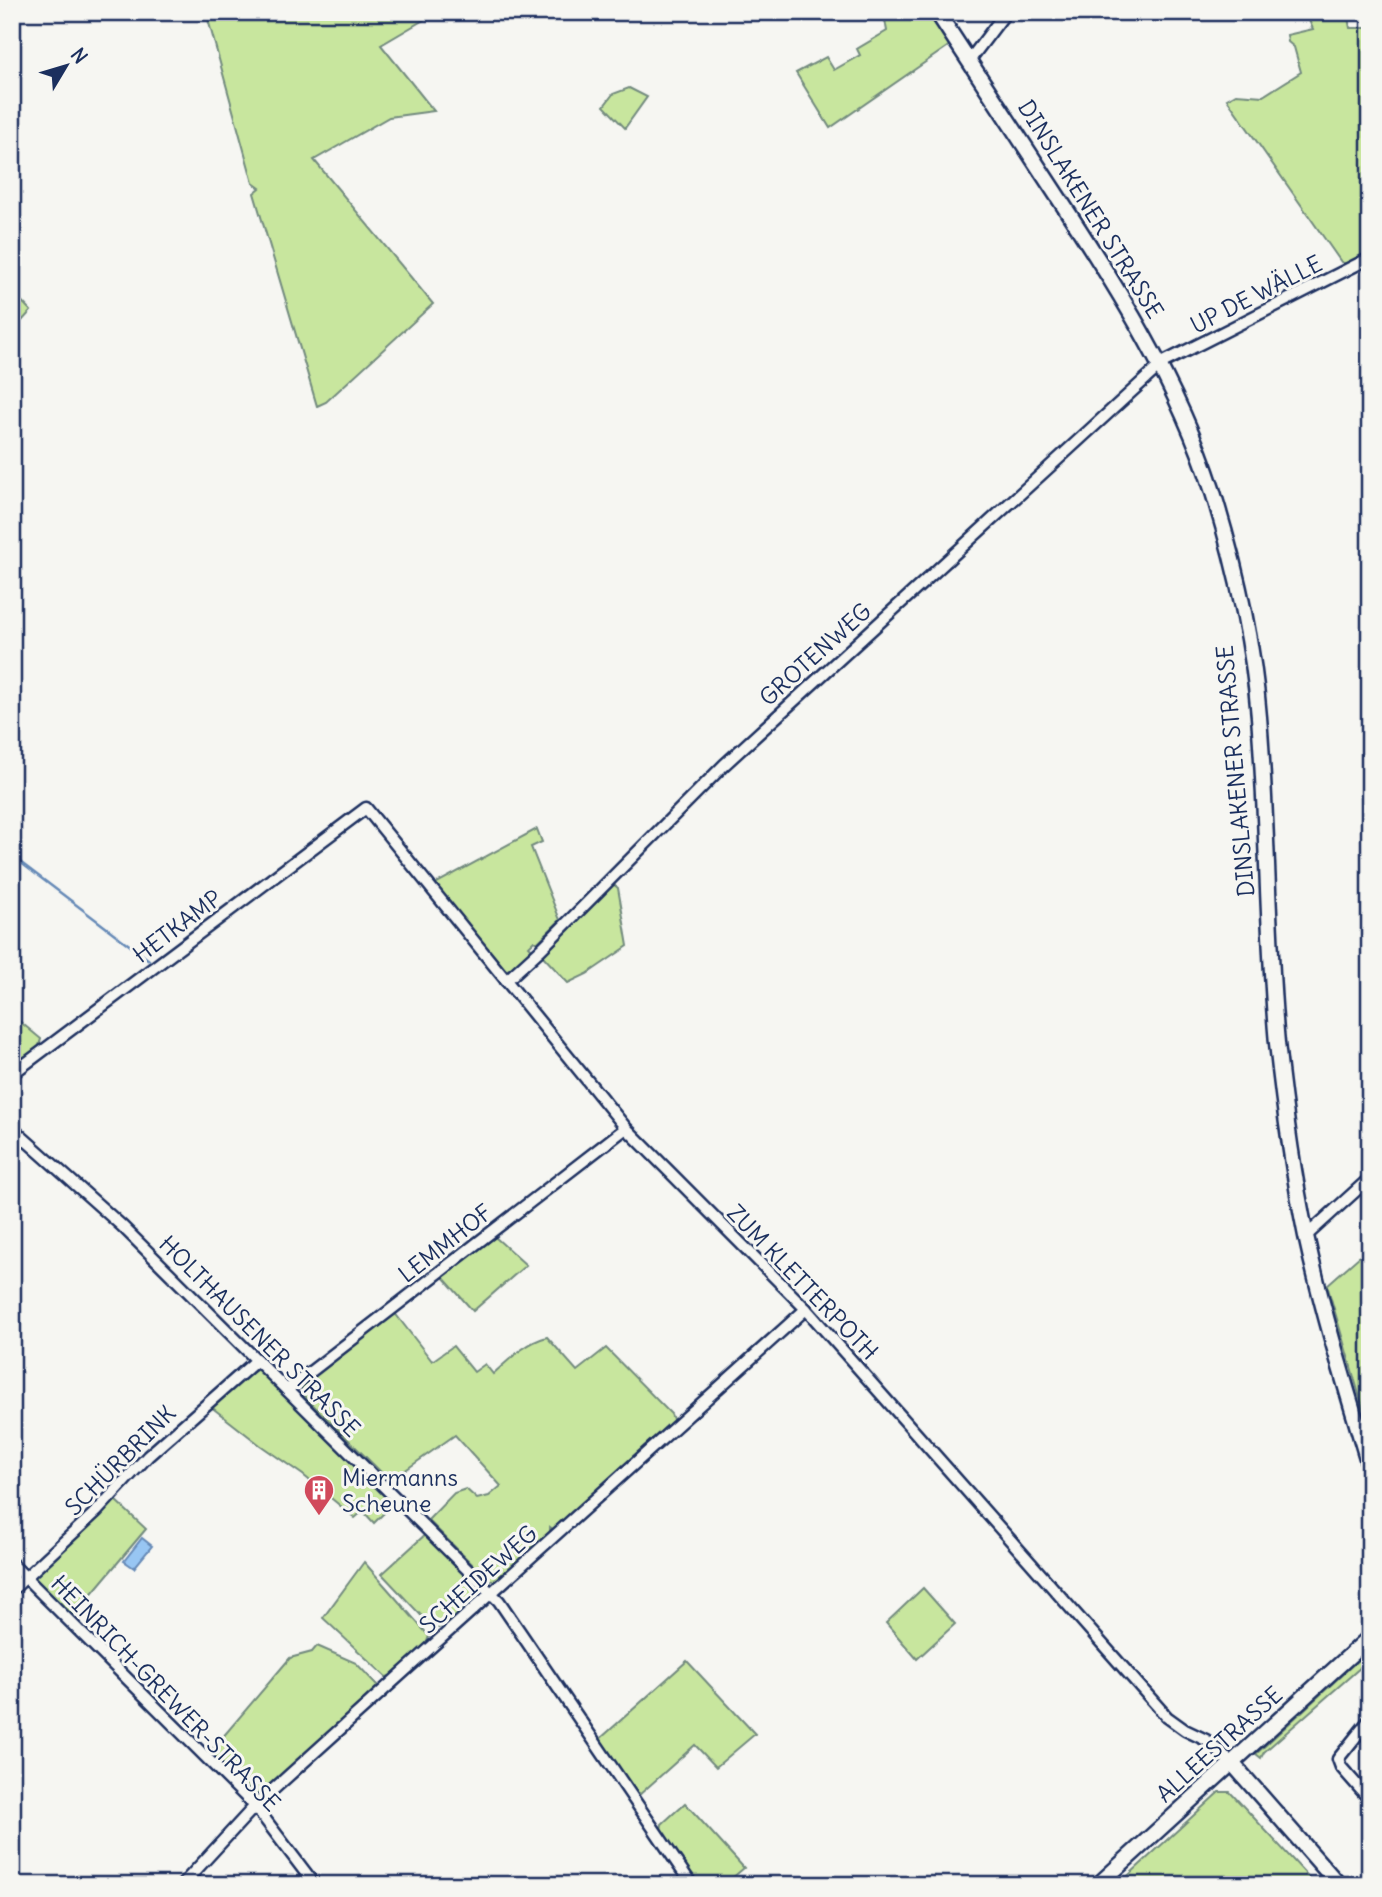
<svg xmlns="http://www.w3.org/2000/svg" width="1382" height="1897" font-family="Delius,sans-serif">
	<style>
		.green { fill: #c8e69e; stroke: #728a7e; stroke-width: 2 }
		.water { fill: #98c6f3; stroke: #668ab7; stroke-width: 2 }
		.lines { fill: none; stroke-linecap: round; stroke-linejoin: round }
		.stream { stroke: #668ab7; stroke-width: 2.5 }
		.street-casing { stroke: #1b2f5e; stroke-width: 15 }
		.secondary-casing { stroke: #1b2f5e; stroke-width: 19 }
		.street { stroke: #f6f6f2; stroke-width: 10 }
		.secondary { stroke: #f6f6f2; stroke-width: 14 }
		.labels { text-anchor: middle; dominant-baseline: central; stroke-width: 6; stroke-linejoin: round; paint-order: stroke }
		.street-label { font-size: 23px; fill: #1b2f5e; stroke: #f6f6f2 }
		.poi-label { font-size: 23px; fill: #1b2f5e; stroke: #f6f6f2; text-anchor: start }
	</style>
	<rect width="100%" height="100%" fill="#f6f6f2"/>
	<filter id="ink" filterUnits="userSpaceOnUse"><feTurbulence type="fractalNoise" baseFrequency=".0143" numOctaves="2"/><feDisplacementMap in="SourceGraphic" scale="14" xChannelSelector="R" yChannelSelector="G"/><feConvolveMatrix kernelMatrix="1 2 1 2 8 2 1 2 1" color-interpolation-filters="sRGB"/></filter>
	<g filter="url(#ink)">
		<!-- green -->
		<g class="green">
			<polygon points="206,12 437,12 381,45 434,111 389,117 314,160 433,304 326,402 317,406 254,193 260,188 253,183"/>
			<polygon points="918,12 928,12 950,45 830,128 796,73 826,57 834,70 860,55 857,49 887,31 885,20"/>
			<polygon points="1305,12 1347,12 1350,28 1370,28 1370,253 1348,265 1341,262 1227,99 1236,94 1263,96 1301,72 1294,47 1288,42 1287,35 1313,29"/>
			<polygon points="629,88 647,97 625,128 604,106 613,94"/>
			<polygon points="12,291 31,311 12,332"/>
			<path d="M537,829L542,842L531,847L560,920L537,943L534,941L529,946L532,949C526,959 515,971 503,970L433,885Z"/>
			<polygon points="612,883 618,888 628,946 587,974 568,983 541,954"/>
			<polygon points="12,1015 41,1039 38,1049 12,1069"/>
			<polygon points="495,1237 526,1265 473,1311 442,1276"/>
			<polygon points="1361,1255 1370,1264 1370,1432 1327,1285"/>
			<path d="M394,1312L432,1361L453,1346L474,1372L485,1364L493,1374C510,1359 525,1343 547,1337L577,1371L606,1348L671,1414L674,1422L554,1530L550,1527V1534L494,1581L488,1580L428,1520L454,1493L466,1489L477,1499L489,1496L501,1486L455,1435L390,1481L303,1395L301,1385Z"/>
			<polygon points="258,1369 396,1501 374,1523 363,1511 355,1518 303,1475 260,1445 210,1406 248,1375"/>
			<polygon points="114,1499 146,1529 72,1617 37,1583 35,1576"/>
			<polygon points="427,1533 482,1588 480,1593 451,1622 438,1628 430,1625 382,1574"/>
			<polygon points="364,1562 429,1636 425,1647 391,1676 386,1677 323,1618"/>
			<polygon points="923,1588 955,1624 917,1659 886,1623"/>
			<polygon points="317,1646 356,1663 378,1686 262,1794 255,1794 210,1752 290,1658 312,1652"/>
			<polygon points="1370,1649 1370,1659 1264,1752 1261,1758 1256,1754"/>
			<polygon points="687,1661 755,1734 716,1767 695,1745 638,1796 600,1739"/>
			<polygon points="1219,1792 1230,1792 1316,1885 1118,1885"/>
			<polygon points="685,1803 744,1868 724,1885 696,1885 661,1830 662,1824"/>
		</g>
		<!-- water -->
		<polygon class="water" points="142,1538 152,1546 134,1568 124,1561"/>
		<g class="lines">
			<!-- stream -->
			<polyline class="stream" points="12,856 149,960"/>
			<!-- street casing -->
			<g class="street-casing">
				<g id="street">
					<polyline points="969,61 1006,12"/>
					<polyline points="506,981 541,949 724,765 1164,362 1370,258"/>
					<polyline points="12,1074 366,808 626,1128 806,1309 1167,1717 1185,1730 1206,1740 1232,1763"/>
					<polyline points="12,1128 122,1226 499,1601 692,1885"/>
					<polyline points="1306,1236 1370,1178"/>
					<polyline points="287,1390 626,1128"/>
					<polyline points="12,1564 255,1806 315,1885"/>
					<polyline points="12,1590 97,1511 148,1456 257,1360"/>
					<polyline points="1370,1719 1338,1759 1341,1767 1370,1800"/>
					<polyline points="182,1885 255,1806 806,1309"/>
				</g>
			</g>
			<!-- secondary casing -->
			<g class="secondary-casing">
				<g id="secondary">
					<path d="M937,12C977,73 1017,134 1056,194C1117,287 1178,383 1212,489C1235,563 1253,640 1259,717C1268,826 1267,935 1277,1043C1284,1107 1293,1173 1306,1236C1323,1314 1347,1391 1370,1468"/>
					<polyline points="1232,1763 1339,1885"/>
					<polyline points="1098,1885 1370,1637"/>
				</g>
			</g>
			<!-- street -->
			<use href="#street" class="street"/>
			<!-- secondary -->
			<use href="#secondary" class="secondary"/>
		</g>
	</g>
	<!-- icons -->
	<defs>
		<g id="building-pin" transform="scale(1.575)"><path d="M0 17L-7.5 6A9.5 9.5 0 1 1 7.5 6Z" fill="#d1495b" stroke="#f6f6f2"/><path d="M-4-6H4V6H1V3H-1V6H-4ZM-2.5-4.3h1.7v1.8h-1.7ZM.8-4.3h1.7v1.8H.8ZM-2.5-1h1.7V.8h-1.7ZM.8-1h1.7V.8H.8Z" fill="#fff"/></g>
	</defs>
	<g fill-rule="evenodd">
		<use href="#building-pin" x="319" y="1490"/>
	</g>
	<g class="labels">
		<!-- street labels -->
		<g class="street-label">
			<text transform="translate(1091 209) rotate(58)">DINSLAKENER STRASSE</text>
			<text transform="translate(1256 294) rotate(-27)">UP DE WÄLLE</text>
			<text transform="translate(815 654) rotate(-42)">GROTENWEG</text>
			<text transform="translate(1235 771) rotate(-95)">DINSLAKENER STRASSE</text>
			<text transform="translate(177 926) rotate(-37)">HETKAMP</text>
			<text transform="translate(445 1243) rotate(-38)">LEMMHOF</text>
			<text transform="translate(803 1282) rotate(46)">ZUM KLETTERPOTH</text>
			<text transform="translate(260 1336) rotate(45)">HOLTHAUSENER STRASSE</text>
			<text transform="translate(120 1460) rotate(-45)">SCHÜRBRINK</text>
			<text transform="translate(478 1579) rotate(-42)">SCHEIDEWEG</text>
			<text transform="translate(166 1693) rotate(46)">HEINRICH-GREWER-STRASSE</text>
			<text transform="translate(1219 1744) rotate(-42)">ALLEESTRASSE</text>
		</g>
		<!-- poi labels -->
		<g class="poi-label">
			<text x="342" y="1477">Miermanns<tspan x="342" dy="26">Scheune</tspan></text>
		</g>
	</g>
	<!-- margin -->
	<rect width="1382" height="1897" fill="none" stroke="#f6f6f2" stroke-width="42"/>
	<rect x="21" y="21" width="1340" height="1855" fill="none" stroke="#1b2f5e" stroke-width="2.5" filter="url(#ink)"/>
	<!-- north arrow -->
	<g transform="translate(66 66) rotate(52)" stroke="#f6f6f2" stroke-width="5" paint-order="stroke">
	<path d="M0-5L12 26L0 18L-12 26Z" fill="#1b2f5e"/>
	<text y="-10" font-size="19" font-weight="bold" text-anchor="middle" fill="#1b2f5e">N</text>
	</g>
</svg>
